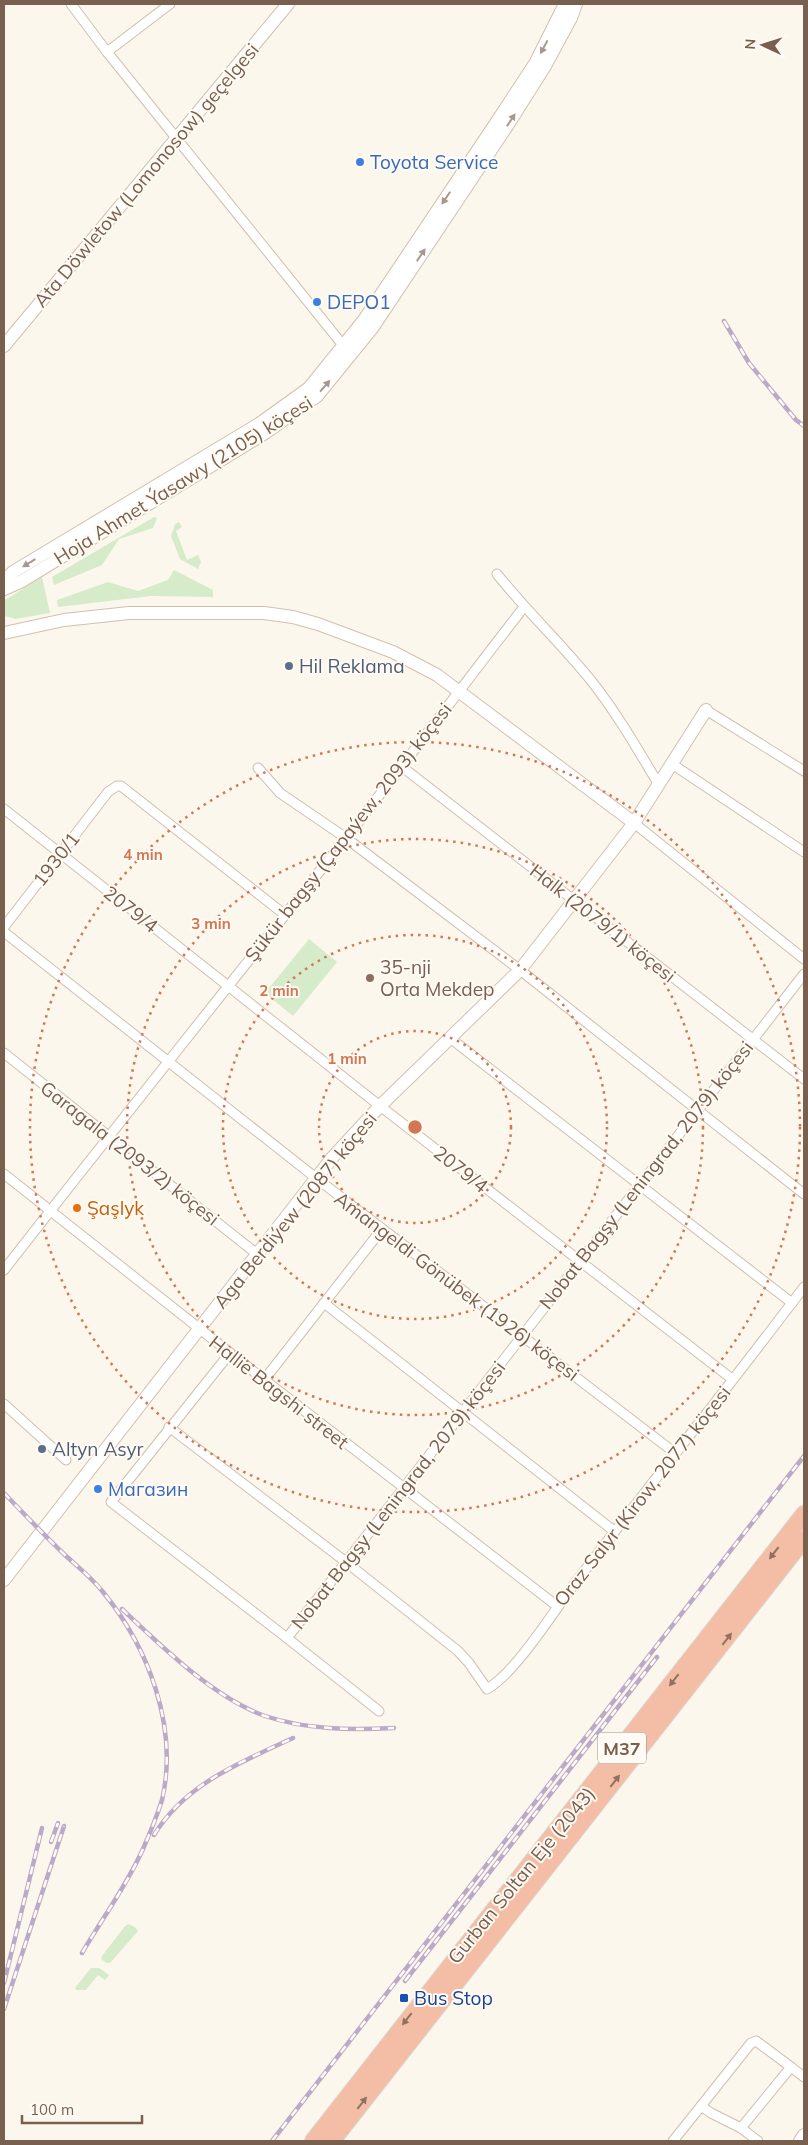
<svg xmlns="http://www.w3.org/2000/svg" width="808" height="2145" font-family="Mulish,sans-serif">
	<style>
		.green { fill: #d6ebc9 }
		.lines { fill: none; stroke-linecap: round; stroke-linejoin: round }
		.street-casing { stroke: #cfbfb0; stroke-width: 11 }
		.secondary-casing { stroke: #d2c0af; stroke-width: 14 }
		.highway-casing { stroke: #dcd5d1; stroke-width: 18 }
		.street { stroke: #fff; stroke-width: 9 }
		.secondary { stroke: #fff; stroke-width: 12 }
		.highway { stroke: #f4bda5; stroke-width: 16 }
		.rail-casing { stroke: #bba9c8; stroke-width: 4.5 }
		.rail { stroke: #fffaf3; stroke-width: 2.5; stroke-dasharray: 8; stroke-linecap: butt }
		.oneway { fill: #a7978c }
		.oneway2 { fill: #91725f }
		.ring { fill: none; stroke: #d27654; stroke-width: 2.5; stroke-dasharray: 2.5 5 }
		.shop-dot { fill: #3f7fe0; stroke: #fffaf3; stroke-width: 2 }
		.service-dot { fill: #5c6f8a; stroke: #fffaf3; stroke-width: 2 }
		.education-dot { fill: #8d6e63; stroke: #fffaf3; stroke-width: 2 }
		.food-dot { fill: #e8710a; stroke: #fffaf3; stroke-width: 2 }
		.transit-dot { fill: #1a4fb4; stroke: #fffaf3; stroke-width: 2 }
		.labels { text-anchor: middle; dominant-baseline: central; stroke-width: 4; stroke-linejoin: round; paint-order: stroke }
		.shield { fill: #fffaf3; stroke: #a08e80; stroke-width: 1 }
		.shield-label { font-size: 18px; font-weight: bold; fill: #785f4e }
		.shop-label { font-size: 19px; fill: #366cbe; stroke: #fffaf3; text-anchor: start }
		.street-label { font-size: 19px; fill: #785f4e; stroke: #fffaf3 }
		.service-label { font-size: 19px; fill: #4e5e75; stroke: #fffaf3; text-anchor: start }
		.education-label { font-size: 19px; fill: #785e54; stroke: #fffaf3; text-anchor: start }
		.food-label { font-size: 19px; fill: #c56008; stroke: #fffaf3; text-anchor: start }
		.transit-label { font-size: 19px; fill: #164399; stroke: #fffaf3; text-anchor: start }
		.centre { fill: #d27654; stroke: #fffaf3; stroke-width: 2.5 }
		.ring-label { font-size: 15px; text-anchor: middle; font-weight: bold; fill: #d27654; stroke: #fffaf3; stroke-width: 4; stroke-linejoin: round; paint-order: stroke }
	</style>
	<rect width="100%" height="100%" fill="#fcf7ec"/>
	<!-- green -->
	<g class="green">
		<polygon points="154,517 157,518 153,528 119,539 102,565 54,585 52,577"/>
		<polygon points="179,522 182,527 176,531 187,560 198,555 201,562 198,569 180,559 171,536 175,524"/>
		<polygon points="174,570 213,590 213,597 151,596 58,607 57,600 108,582 138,591 168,580"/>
		<polygon points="42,577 50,613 15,619 5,616 5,600"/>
		<polygon points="309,939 337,962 293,1016 265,993"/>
		<polygon points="129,1924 135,1927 138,1931 110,1963 107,1963 101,1959 102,1956 125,1926"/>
		<polygon points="91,1968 99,1968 109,1975 105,1980 98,1975 86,1990 76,1990 75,1988"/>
	</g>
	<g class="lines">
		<!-- street casing -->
		<g class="street-casing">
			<g id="street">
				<polyline points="71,4 107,52 346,349"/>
				<polyline points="107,52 170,4"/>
				<path d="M497,574C527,612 563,645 593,683C618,715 638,750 659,785"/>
				<polyline points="706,710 804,771"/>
				<polyline points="672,764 804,852"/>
				<polyline points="401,766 804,1079"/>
				<polyline points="258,768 280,793 346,838 520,970 804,1194"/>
				<polyline points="4,809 380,1106 732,1379"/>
				<polyline points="634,823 804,959"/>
				<polyline points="4,927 108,792 117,786 121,786 284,914"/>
				<polyline points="4,932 316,1178 675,1453"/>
				<polyline points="450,1038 792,1303"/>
				<polyline points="4,1053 257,1254"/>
				<polyline points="4,1174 253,1371 557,1606"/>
				<path d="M4,1270C117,1125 232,982 346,838C406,762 464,684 524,607"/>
				<polyline points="324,1303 614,1531"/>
				<polyline points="230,1353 111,1502 287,1638 379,1711"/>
				<polyline points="264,1380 382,1229"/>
				<polyline points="4,1404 66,1460"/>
				<path d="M169,1427L346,1562L458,1651L469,1663L487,1689C517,1672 556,1607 579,1578C653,1481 730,1385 804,1287"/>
				<polyline points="287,1638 804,974"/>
				<polyline points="791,2067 804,2077"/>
				<polyline points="701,2106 751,2043 756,2041 791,2067 741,2128"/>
				<polyline points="673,2141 701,2106 711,2113 741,2128 758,2141"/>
			</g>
		</g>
		<!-- secondary casing -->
		<g class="secondary-casing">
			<g id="secondary">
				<polyline points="4,346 288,4"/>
				<polyline points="4,581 13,572 259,424 309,388 364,320 498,120 536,62 565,4"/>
				<polyline points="4,589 22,581 265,433 317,396 373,327 507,126 545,66 571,18 576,4"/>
				<polyline points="4,633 64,620 129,613 264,613 293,617 318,624 393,652 437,675 634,823"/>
				<polyline points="4,1580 332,1158 380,1106 520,970 634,823 706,710"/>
				<polyline points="800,2141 804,2135"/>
			</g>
		</g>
		<!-- highway casing -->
		<g class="highway-casing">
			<g id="highway">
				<polyline points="313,2141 804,1514"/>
				<polyline points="332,2141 804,1539"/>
			</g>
		</g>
		<!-- street -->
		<use href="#street" class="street"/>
		<!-- secondary -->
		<use href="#secondary" class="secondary"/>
		<!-- highway -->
		<use href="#highway" class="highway"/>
		<!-- rail casing -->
		<g class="rail-casing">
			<g id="rail">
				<polyline points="724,321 749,363 796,420 804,426"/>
				<path d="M4,1493C24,1514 44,1535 65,1555C78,1567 92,1578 103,1592C148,1647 179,1727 162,1800C157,1816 150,1833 143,1849C127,1885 102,1919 82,1953"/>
				<path d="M122,1609C161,1646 214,1698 265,1716C307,1730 351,1730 394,1728"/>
				<path d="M154,1835C185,1784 241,1762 293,1738"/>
				<polyline points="51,1842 58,1823"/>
				<polyline points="405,1981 657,1657"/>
				<polyline points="4,1983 42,1828"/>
				<polyline points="4,2009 64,1826"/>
				<polyline points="272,2141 804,1456"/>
			</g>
		</g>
		<!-- rail -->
		<use href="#rail" class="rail"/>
	</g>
	<!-- one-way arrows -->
	<defs><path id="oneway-solid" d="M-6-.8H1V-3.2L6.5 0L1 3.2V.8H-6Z" transform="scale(1.25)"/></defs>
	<g class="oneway">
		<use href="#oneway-solid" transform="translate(544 47) rotate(118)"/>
		<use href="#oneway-solid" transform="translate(511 120) rotate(-57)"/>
		<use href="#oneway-solid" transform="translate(446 198) rotate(124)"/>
		<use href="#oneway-solid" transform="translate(421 255) rotate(-56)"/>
		<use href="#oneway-solid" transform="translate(325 386) rotate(-49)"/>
		<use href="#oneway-solid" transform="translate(29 563) rotate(149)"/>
	</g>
	<g class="oneway2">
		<use href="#oneway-solid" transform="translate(774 1553) rotate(128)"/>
		<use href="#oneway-solid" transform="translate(727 1639) rotate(-52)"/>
		<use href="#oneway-solid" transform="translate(674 1680) rotate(128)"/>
		<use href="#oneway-solid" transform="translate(615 1781) rotate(-52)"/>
		<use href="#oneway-solid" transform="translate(407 2019) rotate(128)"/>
		<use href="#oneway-solid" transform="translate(362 2103) rotate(-52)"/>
	</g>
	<!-- distance rings -->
	<g class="ring">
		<circle cx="415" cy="1127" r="96"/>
		<circle cx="415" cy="1127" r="192"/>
		<circle cx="415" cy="1127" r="288"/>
		<circle cx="415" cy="1127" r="385"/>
	</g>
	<!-- markers -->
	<g class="shop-dot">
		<circle cx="360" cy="162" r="5"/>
		<circle cx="317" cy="302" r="5"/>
		<circle cx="98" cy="1489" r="5"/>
	</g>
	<g class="service-dot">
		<circle cx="289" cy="666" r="5"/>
		<circle cx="42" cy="1449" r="5"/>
	</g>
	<circle class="education-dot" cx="370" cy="978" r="5"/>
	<circle class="food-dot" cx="77" cy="1208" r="5"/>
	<rect class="transit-dot" x="399" y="1993" width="10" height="10" rx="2.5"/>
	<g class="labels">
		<!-- shield labels -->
		<rect class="shield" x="598" y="1732.5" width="48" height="31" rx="4"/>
		<g class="shield-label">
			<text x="622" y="1748">M37</text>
		</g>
		<!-- shop labels -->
		<g class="shop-label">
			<text x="370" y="162">Toyota Service</text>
			<text x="327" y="302">DEPO1</text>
			<text x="108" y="1489">Магазин</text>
		</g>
		<!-- street labels -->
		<g class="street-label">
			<text transform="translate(146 175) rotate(-50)">Ata Döwletow (Lomonosow) geçelgesi</text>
			<text transform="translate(183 480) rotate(-32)">Hoja Ahmet Ýasawy (2105) köçesi</text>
			<text transform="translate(348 832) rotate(-52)">Şükür bagşy (Çapaýew, 2093) köçesi</text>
			<text transform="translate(56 859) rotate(-52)">1930/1</text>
			<text transform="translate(131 909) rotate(38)">2079/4</text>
			<text transform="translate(603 923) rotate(38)">Halk (2079/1) köçesi</text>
			<text transform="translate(130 1153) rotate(38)">Garagala (2093/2) köçesi</text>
			<text transform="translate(461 1169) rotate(38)">2079/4</text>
			<text transform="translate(646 1175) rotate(-52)">Nobat Bagşy (Leningrad, 2079) köçesi</text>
			<text transform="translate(295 1210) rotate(-51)">Aga Berdiýew (2087) köçesi</text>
			<text transform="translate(457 1286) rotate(37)">Amangeldi Gönübek (1926) köçesi</text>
			<text transform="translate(279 1392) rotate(38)">Hallie Bagshi street</text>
			<text transform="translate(398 1495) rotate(-52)">Nobat Bagşy (Leningrad, 2079) köçesi</text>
			<text transform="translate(642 1496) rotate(-52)">Oraz Salyr (Kirow, 2077) köçesi</text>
			<text transform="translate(521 1875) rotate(-51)">Gurban Soltan Eje (2043)</text>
		</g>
		<!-- service labels -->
		<g class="service-label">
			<text x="299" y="666">Hil Reklama</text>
			<text x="52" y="1449">Altyn Asyr</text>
		</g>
		<!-- education labels -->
		<g class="education-label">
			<text x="380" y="967">35-nji<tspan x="380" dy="22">Orta Mekdep</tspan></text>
		</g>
		<!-- food labels -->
		<g class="food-label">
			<text x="87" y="1208">Şaşlyk</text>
		</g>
		<!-- transit labels -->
		<g class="transit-label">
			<text x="414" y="1998">Bus Stop</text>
		</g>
	</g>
	<circle cx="415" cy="1127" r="8" class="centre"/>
	<g class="ring-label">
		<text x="143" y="860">4 min</text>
		<text x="211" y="929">3 min</text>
		<text x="279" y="996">2 min</text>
		<text x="347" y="1064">1 min</text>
	</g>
	<!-- border -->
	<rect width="808" height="2145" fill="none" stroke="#785f4e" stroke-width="10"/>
	<!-- north arrow -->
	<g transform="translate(763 45) rotate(274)" stroke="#fffaf3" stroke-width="4" paint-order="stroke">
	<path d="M0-4L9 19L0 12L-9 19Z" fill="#785f4e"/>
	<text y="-8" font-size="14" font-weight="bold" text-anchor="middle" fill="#785f4e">N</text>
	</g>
	<!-- scale -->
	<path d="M22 2115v8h120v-8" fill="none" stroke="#785f4e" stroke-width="2.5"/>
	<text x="30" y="2115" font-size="15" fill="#785f4e" stroke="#fffaf3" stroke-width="4" paint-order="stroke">100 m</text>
</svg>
